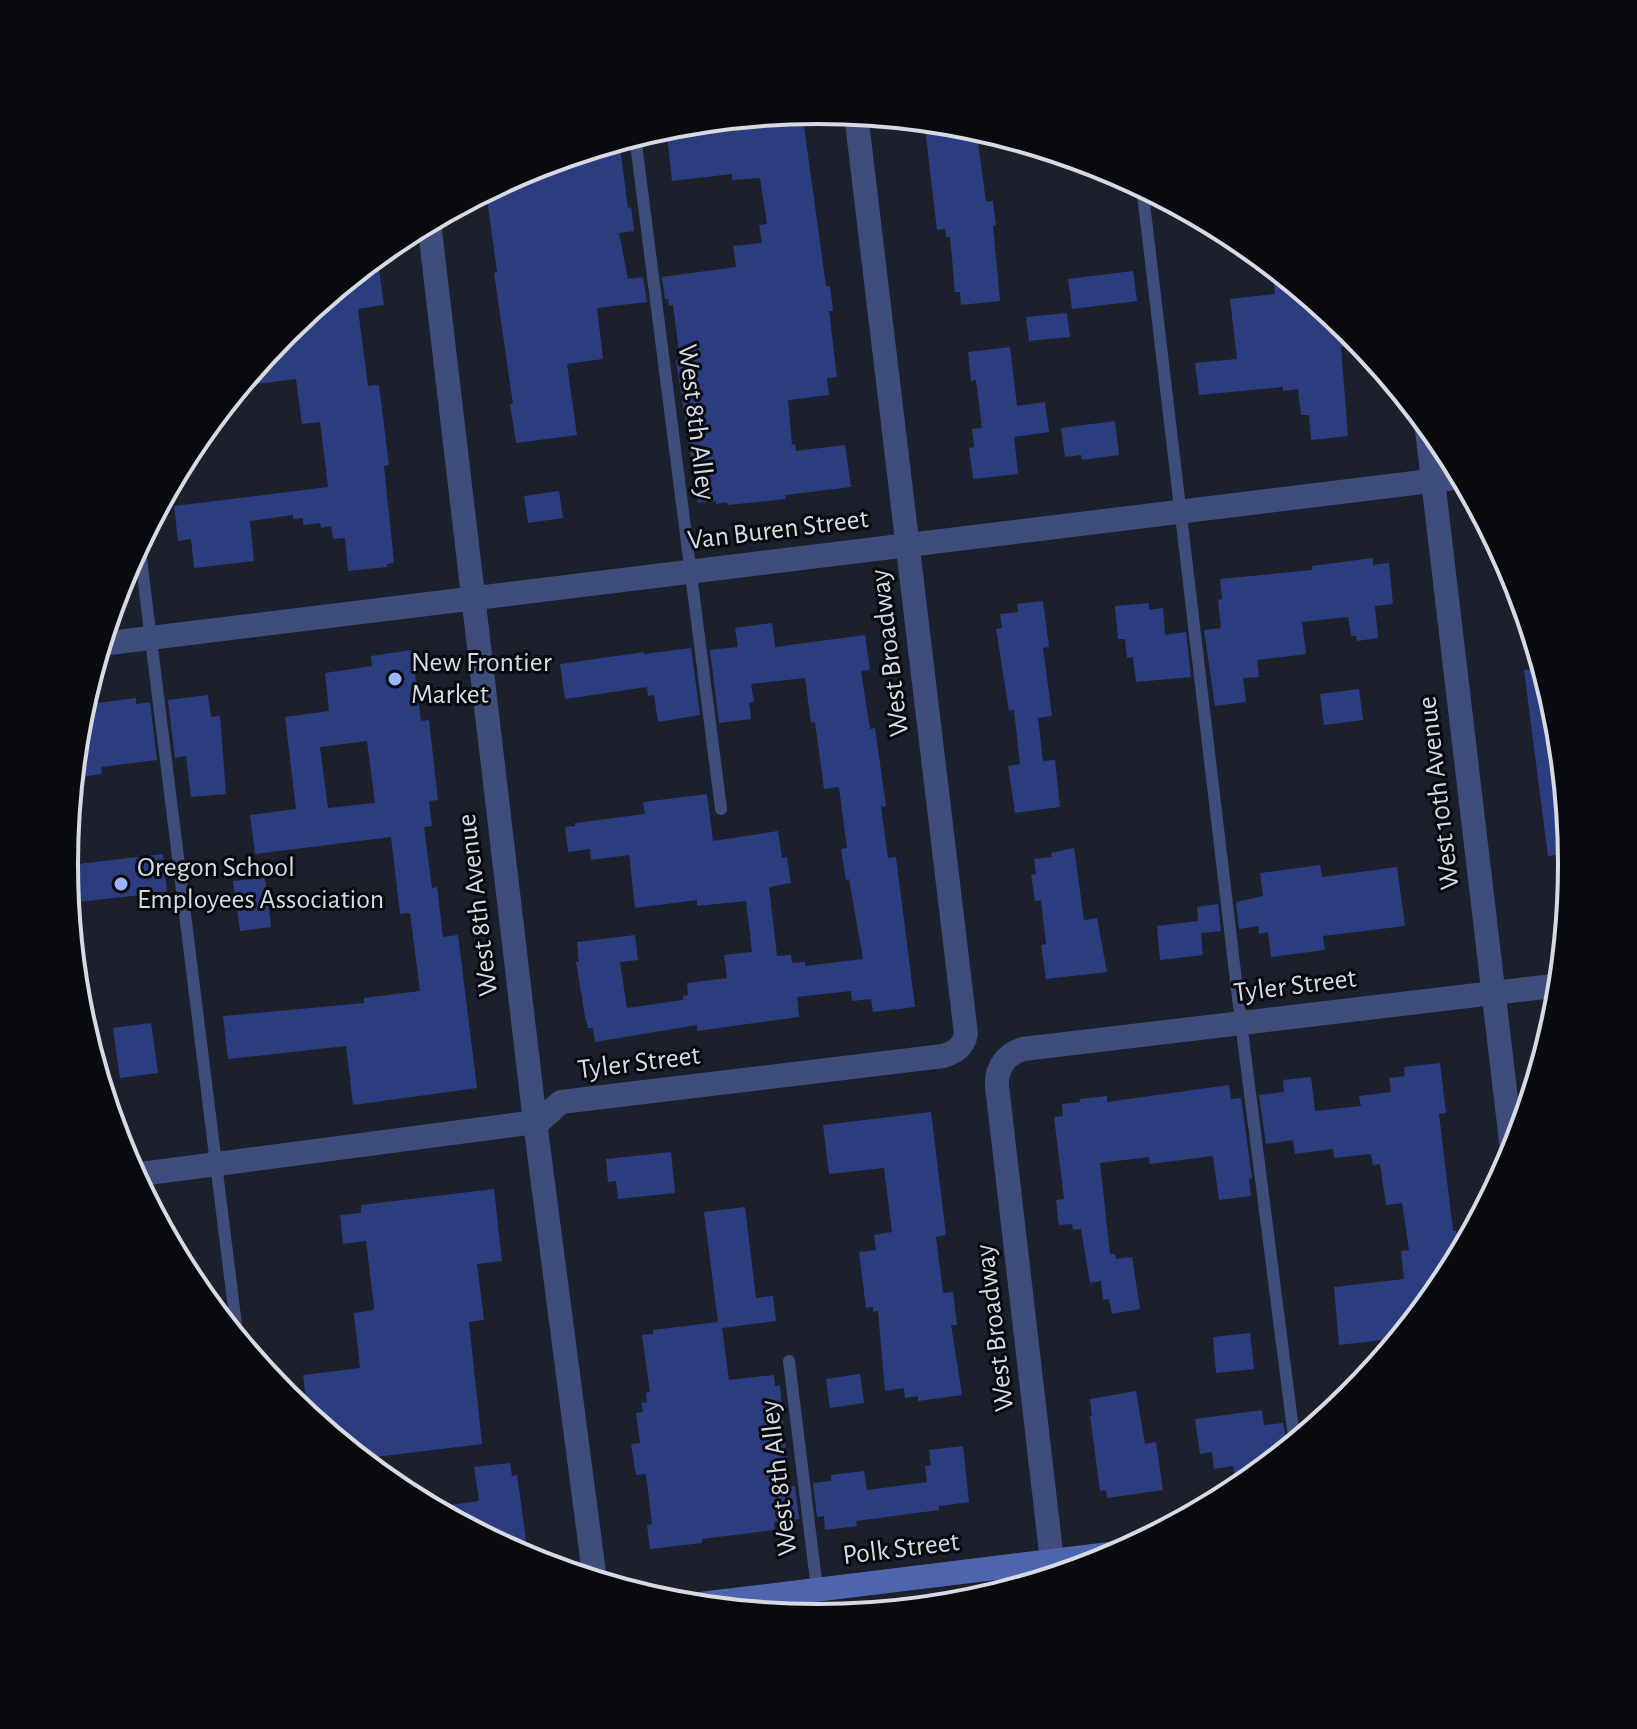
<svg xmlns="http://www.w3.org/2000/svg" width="1637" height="1729" font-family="'Alegreya Sans',sans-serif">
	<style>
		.building { fill: #2b3d7f; fill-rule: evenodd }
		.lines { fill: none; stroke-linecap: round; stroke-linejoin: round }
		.lane { stroke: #3e4d7b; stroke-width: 12 }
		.street { stroke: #3e4d7b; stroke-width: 24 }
		.secondary { stroke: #4e65ae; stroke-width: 24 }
		.poi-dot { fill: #9bb5fd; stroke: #080a0f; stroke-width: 3 }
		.labels { text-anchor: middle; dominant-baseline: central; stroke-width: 6; stroke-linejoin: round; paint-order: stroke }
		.street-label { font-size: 28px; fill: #d7dae2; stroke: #080a0f }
		.poi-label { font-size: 28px; fill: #d7dae2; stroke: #080a0f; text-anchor: start }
		.rim { fill: none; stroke: #d7dae2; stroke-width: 4 }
	</style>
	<rect width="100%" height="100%" fill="#1c202c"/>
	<!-- building -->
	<g class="building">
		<polygon points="802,112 826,286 830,286 833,311 829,311 837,377 827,378 829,395 788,400 792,445 795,444 796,451 845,445 851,487 785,495 786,499 728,505 727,502 716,504 716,501 698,503 676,360 680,359 673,305 669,306 668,299 665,299 662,277 736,267 733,246 762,243 759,225 767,224 760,178 732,180 732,174 672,181 666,126"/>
		<polygon points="924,120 976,128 986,202 993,201 996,225 993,226 1000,301 961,305 960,292 955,292 950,237 946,237 945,229 937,230"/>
		<polygon points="619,140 628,208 631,207 634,231 619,233 628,279 643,277 647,302 597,308 603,359 567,364 577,435 516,443 510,404 513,404 494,273 497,272 486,191 530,167"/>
		<polygon points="377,255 384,305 358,309 368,386 379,385 389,465 384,466 394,563 387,564 387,567 348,571 345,538 333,539 331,526 321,528 320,523 303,525 303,518 293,519 293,515 250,521 254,561 194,568 191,539 178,541 174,506 328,487 320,422 302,424 296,379 240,386 285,331"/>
		<polygon points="1272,265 1349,328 1351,346 1341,347 1348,436 1311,440 1309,415 1301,415 1298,389 1283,391 1283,387 1199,395 1195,363 1237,359 1230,299 1275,294"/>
		<polygon points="1133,271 1137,301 1072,309 1068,279"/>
		<polygon points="1067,313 1070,337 1029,341 1026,317"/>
		<polygon points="1010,347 1017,406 1045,402 1049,432 1014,437 1018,474 973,479 969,448 974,447 972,429 982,428 976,380 971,381 968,352"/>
		<polygon points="1115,421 1119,455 1082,460 1081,455 1065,457 1061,428"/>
		<polygon points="559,491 563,518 528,523 524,496"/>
		<polygon points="1373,558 1373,565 1389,563 1393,604 1375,606 1378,638 1357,641 1356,636 1351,636 1348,617 1302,622 1306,654 1257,660 1259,677 1243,678 1246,702 1215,706 1204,630 1221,628 1218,600 1222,599 1220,579 1312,570 1312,566"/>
		<polygon points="1043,601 1049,647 1043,648 1052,716 1038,718 1043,761 1055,760 1060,807 1015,813 1008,766 1020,764 1014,710 1009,711 996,629 1002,628 1000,614 1018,612 1017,604"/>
		<polygon points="1149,603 1149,610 1163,608 1165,635 1186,632 1191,677 1136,682 1133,657 1127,658 1125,639 1118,639 1115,606"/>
		<polygon points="772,623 775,647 865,635 870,670 861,671 870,729 875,728 886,806 881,807 888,858 896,857 915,1007 873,1012 871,999 852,1001 851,991 797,997 799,1017 697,1031 697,1025 595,1042 593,1028 588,1028 585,1017 576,962 579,962 577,942 635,935 638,960 620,962 627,1008 683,1000 683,996 688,995 687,983 727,978 724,955 752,952 746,901 697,906 697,900 635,908 629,855 591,860 590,849 568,852 565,827 575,826 575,823 645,814 643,802 707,794 713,841 778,831 782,858 787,857 791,883 769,887 777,956 791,955 792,963 805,962 805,966 863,959 849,879 846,880 841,849 847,848 839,787 824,789 815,722 811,723 805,678 751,684 754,702 749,703 751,719 719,723 710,650 738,647 735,628"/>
		<polygon points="691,648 700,715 658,722 654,695 648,696 647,687 565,699 560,664 644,652 644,654"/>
		<path d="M412,650L421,721L429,720L438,800L429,801L432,826L424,827L432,888L437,887L443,937L458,935L477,1088L353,1105L346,1046L228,1059L223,1016L364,1003V998L420,991L410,913L400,914L391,837L255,854L250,815L296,809L285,717L329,711L325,673L372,666L371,656ZM367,741L375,803L328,808L320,747Z"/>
		<polygon points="1544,668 1559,718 1572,853 1548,856 1524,670"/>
		<polygon points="1359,689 1363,720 1324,725 1320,694"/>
		<polygon points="208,695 211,717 220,716 226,794 191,797 186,756 175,758 168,700"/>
		<polygon points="136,698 136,704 150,702 157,760 101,767 102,774 73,778 79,717 82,705"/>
		<polygon points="1074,848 1084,920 1097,918 1107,972 1046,979 1041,945 1046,944 1041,900 1035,901 1031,875 1036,874 1034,859 1052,857 1051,853"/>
		<polygon points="163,854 167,892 78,902 74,878 80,877 78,864"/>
		<polygon points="1320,865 1322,877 1397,867 1405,926 1323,936 1325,950 1271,957 1268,932 1259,934 1258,926 1239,929 1236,902 1263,896 1260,873"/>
		<polygon points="265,878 271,927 240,931 233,881"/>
		<polygon points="1218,904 1221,931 1201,933 1203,955 1160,960 1157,926 1198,921 1197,907"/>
		<polygon points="151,1023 158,1073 120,1078 113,1028"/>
		<polygon points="1440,1063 1446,1113 1439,1114 1453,1231 1456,1231 1460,1258 1446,1284 1385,1358 1382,1340 1339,1345 1334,1287 1404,1279 1401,1251 1409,1250 1402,1203 1386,1205 1380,1164 1373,1165 1371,1154 1334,1158 1333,1149 1295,1154 1293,1140 1266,1144 1259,1095 1284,1092 1283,1080 1311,1077 1315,1111 1361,1106 1359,1096 1391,1092 1389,1078 1405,1076 1404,1067"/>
		<polygon points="1229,1085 1231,1099 1241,1098 1252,1178 1249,1179 1251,1196 1219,1200 1213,1156 1150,1164 1149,1157 1100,1163 1110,1254 1115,1254 1116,1259 1132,1257 1140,1309 1112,1314 1109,1299 1103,1300 1101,1281 1090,1283 1081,1229 1073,1230 1072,1224 1059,1225 1056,1200 1064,1199 1054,1117 1063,1116 1062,1104 1080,1102 1080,1099 1107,1096 1107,1102"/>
		<polygon points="931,1112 946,1235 936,1237 943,1293 953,1292 957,1325 951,1325 962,1395 918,1401 918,1396 905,1398 904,1388 885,1391 878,1311 873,1312 873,1307 866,1308 859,1252 876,1250 874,1235 892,1232 884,1168 829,1174 823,1125"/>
		<polygon points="671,1152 675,1193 618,1199 616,1181 608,1182 606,1159"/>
		<polygon points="494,1189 502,1261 477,1264 484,1320 469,1322 482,1444 359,1459 308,1417 303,1375 360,1368 354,1313 373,1310 374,1306 366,1241 343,1244 340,1215 361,1213 361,1205"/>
		<polygon points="745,1207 756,1298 773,1296 776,1321 722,1328 729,1380 774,1375 775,1386 780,1385 789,1486 795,1486 799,1519 774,1522 775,1530 702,1539 702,1543 650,1549 647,1525 652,1524 646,1474 636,1475 631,1444 640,1443 636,1413 643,1412 641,1403 647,1402 646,1393 650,1392 642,1335 653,1334 653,1330 718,1322 704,1212"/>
		<polygon points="1250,1333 1254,1369 1216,1373 1213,1337"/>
		<polygon points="860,1374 864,1403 830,1408 826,1379"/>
		<polygon points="1136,1391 1145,1444 1156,1442 1163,1490 1107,1498 1106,1490 1100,1491 1090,1416 1092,1416 1090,1399"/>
		<polygon points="1262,1410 1264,1425 1283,1423 1288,1451 1259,1456 1261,1472 1258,1475 1235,1478 1233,1466 1214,1469 1212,1452 1200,1454 1195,1419"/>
		<polygon points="963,1446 969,1502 939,1506 939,1510 856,1521 857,1526 825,1530 824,1516 817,1517 813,1483 831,1481 831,1475 864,1471 867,1490 927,1482 925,1466 931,1465 929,1450"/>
		<polygon points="510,1463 512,1476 517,1475 529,1561 429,1508 479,1501 474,1467"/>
	</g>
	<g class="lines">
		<!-- lane -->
		<g class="lane">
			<polyline points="635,136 721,809"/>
			<polyline points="1142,186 1241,1023 1295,1445"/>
			<polyline points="139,543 238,1341"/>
			<polyline points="789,1361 817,1589"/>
		</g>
		<!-- street -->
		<g class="street">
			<polyline points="429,222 535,1122 595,1581"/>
			<polyline points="1426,421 1513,1158"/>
			<polyline points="101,644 1463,477"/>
			<path d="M133,1175L535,1122L542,1119L561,1102L943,1056C956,1052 963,1047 966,1034L856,114"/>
			<path d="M1054,1578L997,1086C996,1068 1006,1054 1023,1049L1561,985"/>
		</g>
		<!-- secondary -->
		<polyline class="secondary" points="684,1606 1126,1552"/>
	</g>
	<!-- markers -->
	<g class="poi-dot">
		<circle cx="395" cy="679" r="8"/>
		<circle cx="121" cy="884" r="8"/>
	</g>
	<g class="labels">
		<!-- street labels -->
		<g class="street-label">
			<text transform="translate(696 422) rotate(83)">West 8th Alley</text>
			<text transform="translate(778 530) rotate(-7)">Van Buren Street</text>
			<text transform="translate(890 653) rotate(-97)">West Broadway</text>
			<text transform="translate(1439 793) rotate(-97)">West 10th Avenue</text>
			<text transform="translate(478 905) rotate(-97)">West 8th Avenue</text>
			<text transform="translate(1295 986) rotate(-7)">Tyler Street</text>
			<text transform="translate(639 1063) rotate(-7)">Tyler Street</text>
			<text transform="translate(995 1328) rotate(-97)">West Broadway</text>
			<text transform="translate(779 1478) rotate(-97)">West 8th Alley</text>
			<text transform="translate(901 1549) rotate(-7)">Polk Street</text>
		</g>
		<!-- poi labels -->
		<g class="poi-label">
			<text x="411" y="663">New Frontier<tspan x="411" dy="32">Market</tspan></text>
			<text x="137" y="868">Oregon School<tspan x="137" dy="32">Employees Association</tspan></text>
		</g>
	</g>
	<!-- crop -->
	<path d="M0 0H1637V1729H0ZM78 864a740 740 0 1 1 1480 0a740 740 0 1 1-1480 0Z" fill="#080a0f" fill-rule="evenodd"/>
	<path class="rim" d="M78 864a740 740 0 1 1 1480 0a740 740 0 1 1-1480 0Z"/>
</svg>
